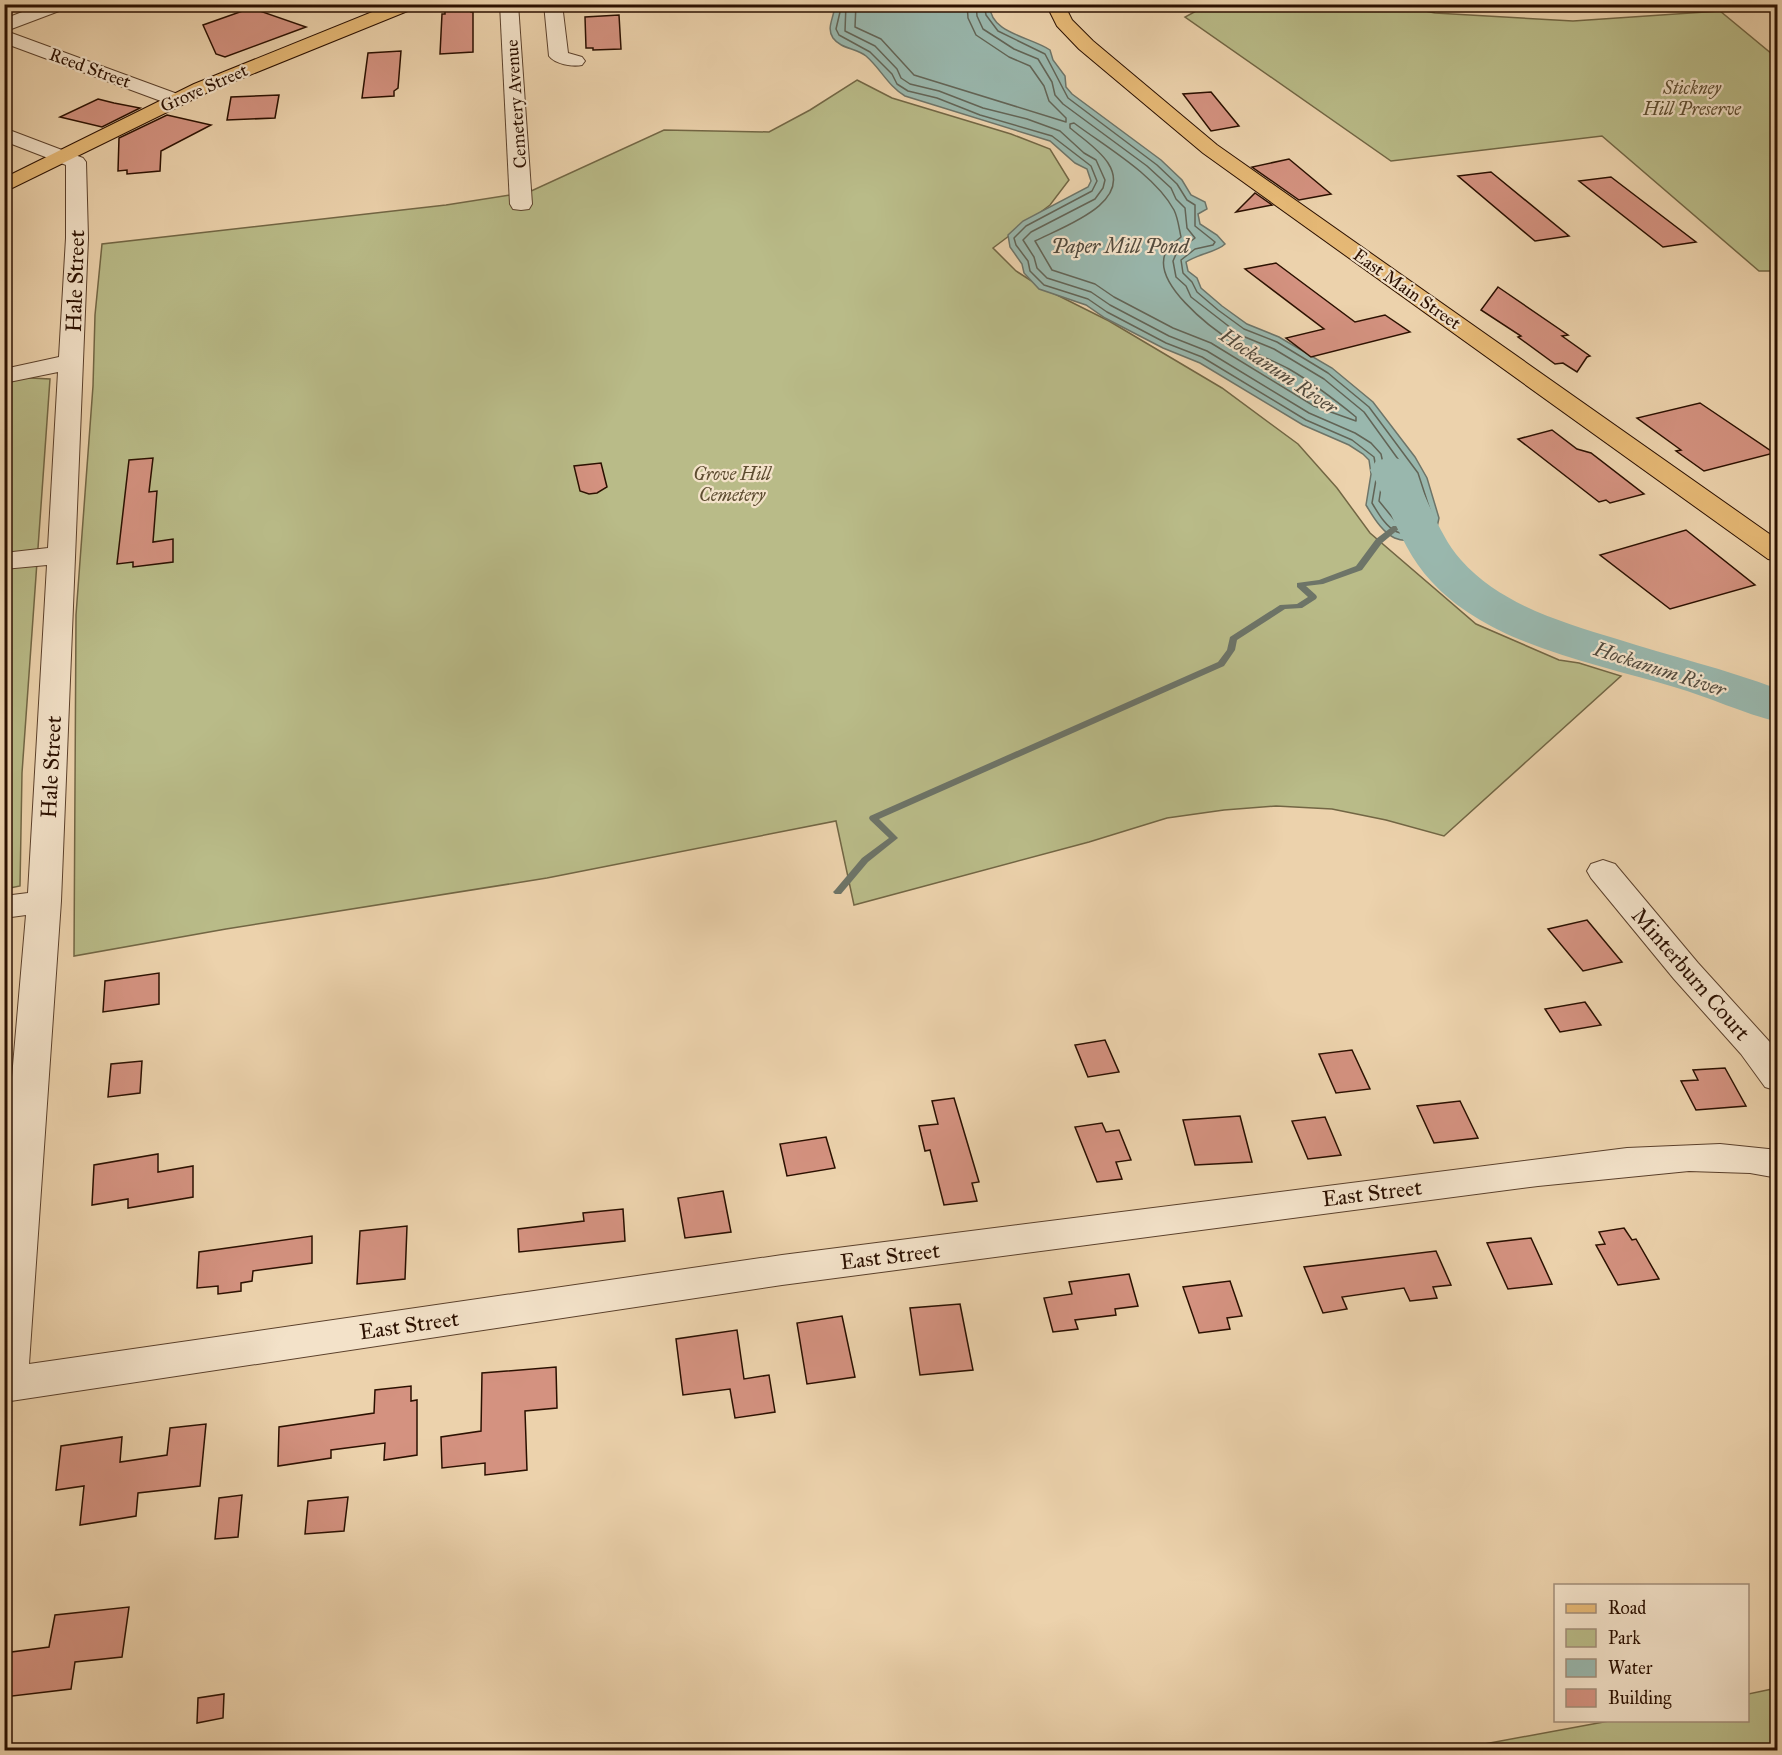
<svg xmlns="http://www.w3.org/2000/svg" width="1782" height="1755" font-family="'IM FELL Great Primer',serif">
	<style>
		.green { fill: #b9bb88; stroke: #726644; stroke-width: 1.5 }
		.water { fill: #99b7ad; stroke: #6d7468; stroke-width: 1.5 }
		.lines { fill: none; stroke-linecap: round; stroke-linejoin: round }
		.shore { stroke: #626456; stroke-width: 1.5 }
		.stream { fill: #6d7468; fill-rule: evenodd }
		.river { fill: #99b7ad; fill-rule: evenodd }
		.building { fill: #d49280; stroke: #2b1000; stroke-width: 1.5 }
		.minor-casing { stroke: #5b402b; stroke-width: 2 }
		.major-casing { stroke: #2b1000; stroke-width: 2 }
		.minor { fill: #f3e2c9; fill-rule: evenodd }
		.major { fill: #e6b976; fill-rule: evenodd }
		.labels { text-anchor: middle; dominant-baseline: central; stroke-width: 4.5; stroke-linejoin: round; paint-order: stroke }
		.far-street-label { font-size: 18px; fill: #2b1000; stroke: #f3e2c9 }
		.far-park-label { font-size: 18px; font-style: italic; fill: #5d4c30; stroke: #f3e2c9 }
		.far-water-label { font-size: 20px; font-style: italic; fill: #524a3d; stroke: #f3e2c9 }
		.street-label { font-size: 22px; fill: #2b1000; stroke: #f3e2c9 }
	</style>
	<rect width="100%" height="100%" fill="#ecd2ac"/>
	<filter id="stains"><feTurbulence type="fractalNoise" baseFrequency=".00333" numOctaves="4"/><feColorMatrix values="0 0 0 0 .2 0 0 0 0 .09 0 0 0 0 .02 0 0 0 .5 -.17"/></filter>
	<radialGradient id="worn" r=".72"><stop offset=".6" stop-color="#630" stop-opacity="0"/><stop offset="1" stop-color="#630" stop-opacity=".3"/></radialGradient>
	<!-- green -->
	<g class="green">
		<polygon points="1209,4 1390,4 1435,13 1573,21 1720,11 1772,54 1777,54 1777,271 1759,271 1602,136 1391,161 1185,17"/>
		<polygon points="857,80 892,98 1011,134 1050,149 1069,180 1050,205 993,248 1016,271 1041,287 1109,321 1222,388 1298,444 1337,488 1370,533 1476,624 1559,660 1579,663 1621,676 1444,836 1386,820 1332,809 1276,806 1224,810 1167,818 1089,842 854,905 836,821 547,878 226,929 74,956 76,615 93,386 95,315 102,244 446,205 529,192 664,130 769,132 810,110"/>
		<polygon points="11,377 50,379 22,773 20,886 5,889 4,378"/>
		<polygon points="1777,1688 1777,1750 1452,1750 1609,1721 1748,1720 1748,1694"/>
	</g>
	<!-- water -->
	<path class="water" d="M830,5H990C989,33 1031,37 1050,50L1053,60L1065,76L1066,87L1072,94L1161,160L1182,180L1191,195L1205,202L1207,209L1198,214L1200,224L1217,235L1225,244C1217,252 1198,254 1186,262L1188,271L1197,278L1201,288L1222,306L1247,324L1279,337L1332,368L1373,402L1415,457L1427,478L1439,518L1436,532C1399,550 1386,539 1366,505L1371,474L1369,460L1363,454L1349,445L1303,425L1200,363L1163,348L1105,318L1086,305L1039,289L1024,273L1022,264L1010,247L1008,235L1023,221L1088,187L1091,181L1087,169L1075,163L1050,141L905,96C888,86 881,69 866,56C856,48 841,49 833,38C827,29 832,21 834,11Z"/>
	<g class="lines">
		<!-- shore -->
		<g class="shore">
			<path d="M838,4L840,12L836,29L839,35L870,52L892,74L897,84L908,91L937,98L980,115L1052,136L1091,166L1097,181L1092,191L1026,226L1014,238L1016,245L1028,261L1030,271L1044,285L1088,299L1107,312L1166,343L1202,357L1306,420L1352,440L1374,457L1377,474L1372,503C1389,532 1399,542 1432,527L1433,519L1418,473L1369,407L1328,373L1277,342L1244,329L1218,310L1197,292L1192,282L1183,273L1181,260L1195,249L1213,245L1215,242L1195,226V205L1187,200L1177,184L1157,165L1068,98L1045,54L998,31L986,15L984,4"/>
			<polyline points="846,4 845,31 875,46 897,69 901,78 910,84 939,91 983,108 1027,119 1060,131 1084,153 1096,160 1105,180 1103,188 1095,199 1031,232 1023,240 1034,257 1037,268 1047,278 1091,292 1110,305 1169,336 1207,351 1309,413 1355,433 1371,443 1381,454 1384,468 1379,501 1401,528 1424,522 1411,477 1364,412 1324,379 1274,349 1240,335 1191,297 1186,286 1176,277 1173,261 1177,252 1195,238 1187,228 1185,208 1176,199 1171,188 1147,166 1063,104 1055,95 1052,82 1038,59 1014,49 983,29 977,16 976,4"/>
			<polyline points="856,4 855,27 881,39 914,75 1066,122 1066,118 1049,101 1044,86 1030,66 1009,57 976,35 968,18 967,4"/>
			<path d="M1074,123C1106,147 1155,175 1174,210C1178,218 1179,228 1181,237C1177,241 1170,245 1167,250C1148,281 1212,329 1235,343C1252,353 1271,359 1289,369C1313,383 1334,399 1356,417V421L1314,406L1211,343L1173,328L1114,297L1095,284L1052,270L1035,241C1062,227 1134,203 1108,163C1099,149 1083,139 1070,128V124Z"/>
			<polygon points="1397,473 1406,487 1414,514 1412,518 1403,518 1389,500 1394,475"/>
		</g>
		<!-- stream -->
		<polygon class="stream" points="1393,526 1396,526 1400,528 1382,543 1362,570 1323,584 1306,586 1316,595 1317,597 1316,599 1302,608 1285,609 1237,640 1235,650 1224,666 879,819 898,838 868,862 841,894 835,894 833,892 835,890 862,858 889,838 870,820 869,818 870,816 1218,662 1227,650 1230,637 1280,605 1297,604 1308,597 1297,587 1297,583 1319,580 1356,566 1376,539"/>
		<!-- river -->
		<path class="river" d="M1391,457L1406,461C1427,492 1436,532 1461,560C1501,605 1562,622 1617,639C1670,656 1725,669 1778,689V722C1742,713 1709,697 1674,687C1594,663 1489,645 1431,581C1402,550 1390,507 1370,470L1376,461Z"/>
	</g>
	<!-- building -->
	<g class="building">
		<polygon points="471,7 471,12 473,12 473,52 440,54 442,14 445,14 445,8"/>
		<polygon points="251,8 306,27 225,57 216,54 203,25"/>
		<polygon points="619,15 621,49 593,50 593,48 586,48 585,17"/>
		<polygon points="401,51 398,88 394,91 394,96 362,98 368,53"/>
		<polygon points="1211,92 1239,126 1211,131 1183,94"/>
		<polygon points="279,95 275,118 227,120 231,97"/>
		<polygon points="98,99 114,103 140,108 102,127 60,117"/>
		<polygon points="167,115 211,125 161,151 160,171 127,174 127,170 118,171 119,138"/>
		<polygon points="1289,159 1331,194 1299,200 1252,167"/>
		<polygon points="1491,172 1569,236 1535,241 1458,176"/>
		<polygon points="1611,177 1696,242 1663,247 1579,181"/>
		<polygon points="1255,193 1272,205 1236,212"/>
		<polygon points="1276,263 1355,322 1385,315 1410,332 1311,357 1286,338 1324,329 1245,269"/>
		<polygon points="1498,287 1568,335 1562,336 1590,356 1587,357 1577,372 1563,363 1555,364 1518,337 1521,336 1481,310"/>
		<polygon points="1700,403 1774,453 1704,471 1676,451 1681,450 1637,418"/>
		<polygon points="1552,430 1577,449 1591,453 1644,494 1610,503 1606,500 1599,502 1518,439"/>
		<polygon points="153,458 149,492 157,491 153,542 173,539 173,562 133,567 133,562 117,564 129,460"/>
		<polygon points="601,463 607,487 597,493 589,494 580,491 574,466"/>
		<polygon points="1686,530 1755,585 1670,609 1600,555"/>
		<polygon points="1587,920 1622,962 1583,971 1548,929"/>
		<polygon points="159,973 159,1004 103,1012 105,981"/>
		<polygon points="1585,1002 1601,1025 1560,1032 1545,1009"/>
		<polygon points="1105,1040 1119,1072 1088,1077 1075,1045"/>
		<polygon points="1352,1050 1370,1089 1336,1093 1319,1054"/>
		<polygon points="142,1061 140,1093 108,1097 111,1064"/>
		<polygon points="1725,1068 1746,1106 1696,1110 1681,1081 1698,1080 1693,1070"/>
		<polygon points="954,1098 979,1182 972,1183 977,1201 944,1205 930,1150 925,1151 919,1126 938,1124 932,1101"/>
		<polygon points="1460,1101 1478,1138 1434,1143 1417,1106"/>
		<polygon points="1240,1116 1252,1162 1195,1165 1183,1120"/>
		<polygon points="1325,1117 1341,1155 1308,1159 1292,1121"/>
		<polygon points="1102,1123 1106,1132 1119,1130 1131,1160 1116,1162 1122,1179 1097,1182 1075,1127"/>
		<polygon points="826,1137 835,1168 787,1176 780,1144"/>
		<polygon points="158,1154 158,1172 193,1166 193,1197 128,1208 128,1199 92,1205 94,1165"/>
		<polygon points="723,1191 731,1232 685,1238 678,1198"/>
		<polygon points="623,1209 625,1241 519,1252 518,1229 584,1221 583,1213"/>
		<polygon points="407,1226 405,1279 357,1284 360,1231"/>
		<polygon points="1624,1228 1632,1240 1636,1239 1659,1279 1618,1285 1596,1245 1605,1244 1599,1232"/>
		<polygon points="312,1236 312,1263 253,1271 252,1281 241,1283 241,1291 218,1294 218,1286 197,1288 199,1252"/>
		<polygon points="1531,1238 1552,1284 1508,1289 1487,1243"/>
		<polygon points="1436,1251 1451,1285 1433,1287 1437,1298 1410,1301 1404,1288 1342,1297 1347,1309 1323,1313 1304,1267"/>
		<polygon points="1129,1274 1138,1306 1115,1309 1116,1315 1075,1320 1078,1329 1053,1332 1044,1298 1072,1294 1069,1282"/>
		<polygon points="1230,1281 1242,1316 1227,1318 1230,1329 1199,1333 1183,1287"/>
		<polygon points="960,1304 973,1370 920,1375 910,1308"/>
		<polygon points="842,1316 855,1377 807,1384 797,1323"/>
		<polygon points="737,1330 744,1379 769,1375 775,1412 735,1418 730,1389 683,1395 676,1339"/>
		<polygon points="556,1367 557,1408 525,1411 527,1470 485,1475 485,1463 442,1468 441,1437 481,1431 482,1373"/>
		<polygon points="411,1386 411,1401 417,1400 417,1455 384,1460 385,1443 331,1450 331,1458 278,1466 279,1427 374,1413 375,1390"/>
		<polygon points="206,1424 200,1486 138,1493 136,1516 80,1525 84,1486 56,1490 61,1446 122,1437 120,1462 167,1455 170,1428"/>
		<polygon points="242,1495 238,1537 215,1539 219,1498"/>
		<polygon points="348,1497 344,1531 305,1534 308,1501"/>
		<polygon points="129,1607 122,1657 75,1662 71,1689 4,1697 4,1653 49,1647 55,1615"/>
		<polygon points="224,1694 223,1718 197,1723 198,1698"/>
	</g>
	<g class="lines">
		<!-- minor casing -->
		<g class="minor-casing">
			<g id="minor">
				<polygon points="43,4 70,4 67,8 6,31 183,96 186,100 183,104 169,104 4,43 4,19"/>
				<polygon points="500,4 518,4 532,204 529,209 521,210 513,209 510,204"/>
				<path d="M544,4H562L568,53L582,57L585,61L582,65C572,67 555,64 549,56Z"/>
				<polygon points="4,128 83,158 86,162 88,238 61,901 29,1364 782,1255 1627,1148 1720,1144 1778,1150 1778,1178 1750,1173 1689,1171 1538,1186 782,1285 4,1402 4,1170 26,915 4,918 4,896 28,893 47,565 4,569 4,553 48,548 58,372 4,383 4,369 59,357 66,238 66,165 4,141"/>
				<polygon points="1603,860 1615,864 1698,963 1778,1051 1778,1091 1765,1087 1741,1054 1674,979 1591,878 1587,871 1591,864"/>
			</g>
		</g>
		<!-- major casing -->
		<g class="major-casing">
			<g id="major">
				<polygon points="392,4 418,4 415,8 208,92 4,192 4,178 194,84"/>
				<polygon points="1046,4 1064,4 1072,20 1093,41 1217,145 1778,540 1778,561 1768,559 1203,153 1079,49 1057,26"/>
			</g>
		</g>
		<!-- minor -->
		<use href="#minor" class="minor"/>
		<!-- major -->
		<use href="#major" class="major"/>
	</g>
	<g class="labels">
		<!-- far-street labels -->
		<g class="far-street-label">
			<text transform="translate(90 68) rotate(20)">Reed Street</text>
			<text transform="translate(204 88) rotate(-24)">Grove Street</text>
			<text transform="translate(516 104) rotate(-94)">Cemetery Avenue</text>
			<text transform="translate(1407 289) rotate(35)">East Main Street</text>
		</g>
		<!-- far-park labels -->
		<g class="far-park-label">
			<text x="1692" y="88">Stickney<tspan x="1692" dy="21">Hill Preserve</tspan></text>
			<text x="732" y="474">Grove Hill<tspan x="732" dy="21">Cemetery</tspan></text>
		</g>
		<!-- far-water labels -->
		<g class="far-water-label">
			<text x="1120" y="246">Paper Mill Pond</text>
			<text transform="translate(1279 371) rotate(34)">Hockanum River</text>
			<text transform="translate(1660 669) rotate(18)">Hockanum River</text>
		</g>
		<!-- street labels -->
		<g class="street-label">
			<text transform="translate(75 281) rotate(-88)">Hale Street</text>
			<text transform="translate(51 767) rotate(-87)">Hale Street</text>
			<text transform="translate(1691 974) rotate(49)">Minterburn Court</text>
			<text transform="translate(1372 1193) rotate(-7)">East Street</text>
			<text transform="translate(890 1256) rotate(-7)">East Street</text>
			<text transform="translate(409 1325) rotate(-8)">East Street</text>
		</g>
	</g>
	<!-- margin -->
	<rect width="1782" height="1755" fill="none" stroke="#ecd2ac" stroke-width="24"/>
	<rect x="6" y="6" width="1770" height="1743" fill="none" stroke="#2b1000" stroke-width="3"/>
	<rect x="12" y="12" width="1758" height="1731" fill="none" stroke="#2b1000" stroke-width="1.5"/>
	<!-- legend -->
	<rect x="1554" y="1584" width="195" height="138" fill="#f3e2c9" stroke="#a38e79" stroke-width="1.5"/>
	<rect x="1566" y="1604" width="30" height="9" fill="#e6b976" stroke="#a38e79" stroke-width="1.5"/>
	<text x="1608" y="1614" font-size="18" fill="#2b1000">Road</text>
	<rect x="1566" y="1629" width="30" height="18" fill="#b9bb88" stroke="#a38e79" stroke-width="1.5"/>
	<text x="1608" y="1644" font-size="18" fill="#2b1000">Park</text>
	<rect x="1566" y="1659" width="30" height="18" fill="#99b7ad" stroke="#a38e79" stroke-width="1.5"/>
	<text x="1608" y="1674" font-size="18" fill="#2b1000">Water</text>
	<rect x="1566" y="1689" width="30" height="18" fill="#d49280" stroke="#a38e79" stroke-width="1.5"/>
	<text x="1608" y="1704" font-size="18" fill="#2b1000">Building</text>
	<rect width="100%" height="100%" filter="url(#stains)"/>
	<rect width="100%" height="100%" fill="url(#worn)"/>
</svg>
